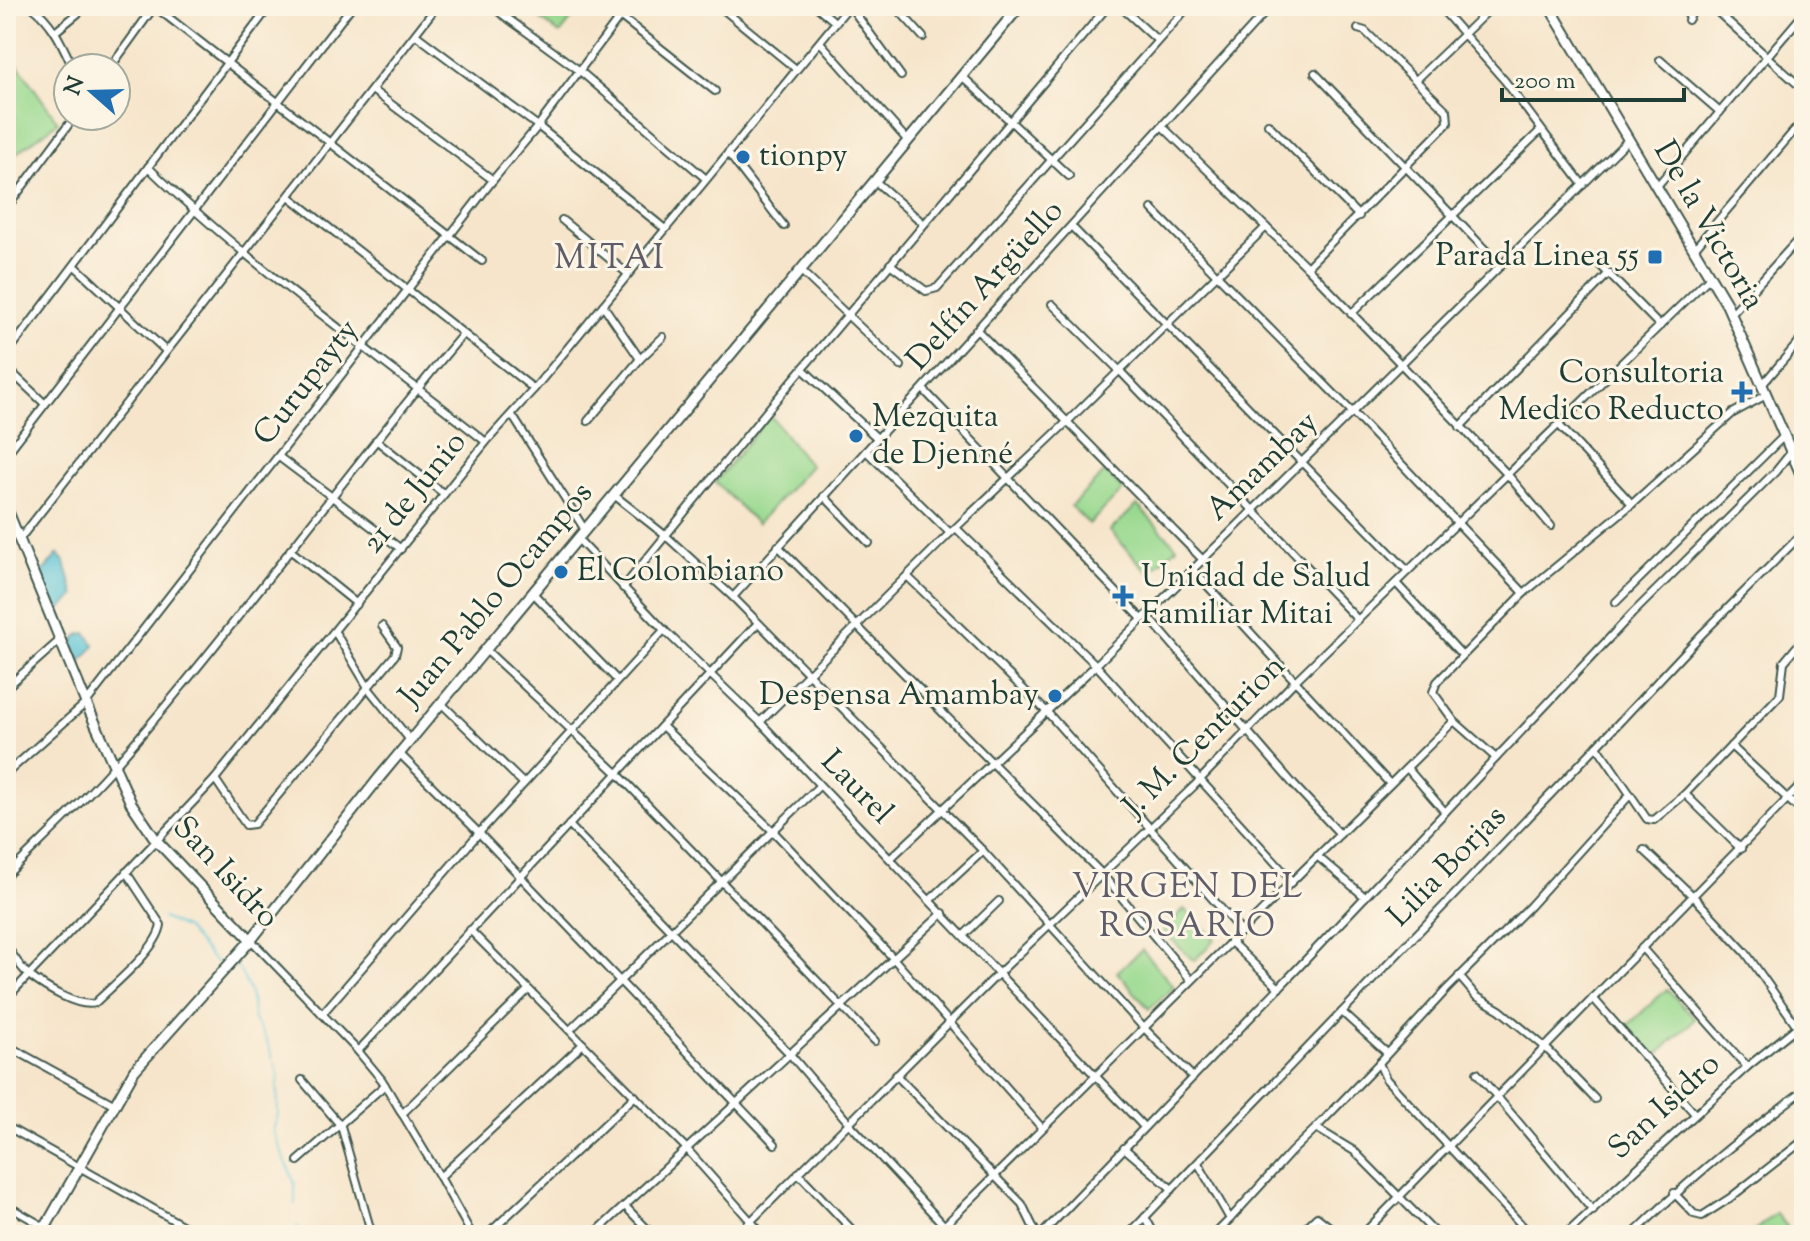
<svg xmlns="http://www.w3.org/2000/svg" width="1810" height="1241" font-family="'Sorts Mill Goudy',serif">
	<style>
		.green { fill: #99d98f; stroke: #5c8b62; stroke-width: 2 }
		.water { fill: #5bc4d7; stroke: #3d8086; stroke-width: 2 }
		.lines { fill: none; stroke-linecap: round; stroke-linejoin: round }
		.stream { stroke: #5bc4d7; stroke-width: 2 }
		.street-casing { stroke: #3f564b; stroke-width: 10 }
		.secondary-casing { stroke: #3f564b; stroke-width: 13 }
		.street { stroke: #fff; stroke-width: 6 }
		.secondary { stroke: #fff; stroke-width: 9 }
		.poi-dot { fill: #1f6fb2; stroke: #fcf5e5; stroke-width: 3 }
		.labels { text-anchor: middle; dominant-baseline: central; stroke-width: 6; stroke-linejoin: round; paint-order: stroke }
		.poi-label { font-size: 32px; fill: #1f3d34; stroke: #fcf5e5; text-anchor: start }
		.street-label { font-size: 32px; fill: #1f3d34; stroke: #fcf5e5 }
		.neighbourhood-label { font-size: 34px; letter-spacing: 2px; fill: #605d6a; stroke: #fcf5e5 }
	</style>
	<rect width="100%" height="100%" fill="#fcf5e5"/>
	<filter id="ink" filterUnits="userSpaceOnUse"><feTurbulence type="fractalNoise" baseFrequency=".0125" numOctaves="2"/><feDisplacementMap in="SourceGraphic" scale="16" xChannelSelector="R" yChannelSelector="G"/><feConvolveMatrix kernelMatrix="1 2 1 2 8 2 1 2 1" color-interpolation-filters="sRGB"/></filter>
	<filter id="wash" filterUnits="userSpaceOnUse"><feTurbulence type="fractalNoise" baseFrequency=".006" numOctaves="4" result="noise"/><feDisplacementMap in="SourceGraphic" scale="32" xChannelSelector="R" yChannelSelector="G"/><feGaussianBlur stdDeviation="1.8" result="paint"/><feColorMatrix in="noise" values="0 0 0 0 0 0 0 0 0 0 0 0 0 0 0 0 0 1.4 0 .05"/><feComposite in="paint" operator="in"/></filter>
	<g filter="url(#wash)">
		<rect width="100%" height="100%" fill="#f6e5cb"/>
		<!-- green -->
		<g class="green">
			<polygon points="524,6 582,6 560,34"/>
			<polygon points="6,48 58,122 6,161"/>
			<polygon points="770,415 810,466 757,524 715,482"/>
			<polygon points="1105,472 1123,490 1089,524 1071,506"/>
			<polygon points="1137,505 1177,547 1149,573 1110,531"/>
			<polygon points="1184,909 1215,939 1194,961 1163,931"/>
			<polygon points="1142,950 1174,987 1149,1009 1117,972"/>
			<polygon points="1667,989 1695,1019 1656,1056 1627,1026"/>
			<polygon points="1776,1213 1794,1235 1749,1235"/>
		</g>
		<!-- water -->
		<g class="water">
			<polygon points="58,554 65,563 75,596 56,613 38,577"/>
			<polygon points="86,633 95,645 81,662 72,643 79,635"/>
		</g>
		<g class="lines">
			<!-- stream -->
			<g class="stream">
				<polyline points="163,918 186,929 213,960 222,964"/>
				<polyline points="234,967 238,967 250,992 254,1020 265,1037 279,1075 277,1085 278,1114 273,1131 295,1184 295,1204"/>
				<polyline points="293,1235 298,1226"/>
			</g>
		</g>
	</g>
	<g filter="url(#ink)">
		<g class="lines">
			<!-- street casing -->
			<g class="street-casing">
				<g id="street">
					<path d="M31,6C53,22 62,44 73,68"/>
					<polyline points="154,6 482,261"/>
					<polyline points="491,6 580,71 705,178"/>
					<polyline points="607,6 715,91"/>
					<polyline points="719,6 796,69"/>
					<polyline points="816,6 835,22"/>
					<polyline points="850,6 901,76"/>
					<polyline points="895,6 923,37"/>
					<polyline points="1120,6 1157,40"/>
					<polyline points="1439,6 1505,81 1583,185"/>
					<polyline points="1711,6 1804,90"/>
					<polyline points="6,10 9,6"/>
					<polyline points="1688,20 1696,6"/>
					<polyline points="55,32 87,6"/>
					<polyline points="416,35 538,126 665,229"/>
					<polyline points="820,42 908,141"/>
					<polyline points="1660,60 1720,112"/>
					<polyline points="110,68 154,7"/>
					<polyline points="1315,73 1501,266"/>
					<polyline points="962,76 1069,176"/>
					<polyline points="1417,79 1493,6"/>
					<polyline points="372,90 493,180"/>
					<polyline points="1268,124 1359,216"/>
					<polyline points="1163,127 1307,267 1508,475 1551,526"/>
					<polyline points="728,153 784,226"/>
					<path d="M148,167C252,268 373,352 486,442"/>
					<polyline points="875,181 924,224"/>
					<polyline points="1657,186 1804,13"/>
					<polyline points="290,197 534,389"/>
					<polyline points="6,209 75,116"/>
					<polyline points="1152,209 1353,413 1524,593"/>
					<polyline points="562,220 628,274"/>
					<polyline points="1072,227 1408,571"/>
					<polyline points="1694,249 1804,119"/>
					<polyline points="1597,262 1660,326"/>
					<polyline points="890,264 926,291 937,288 1189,6"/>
					<polyline points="75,266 166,351"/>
					<polyline points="1307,267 1448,123 1447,111 1365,31 1358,29"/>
					<polyline points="800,270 901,366"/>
					<polyline points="1052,304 1119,370 1358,620"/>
					<polyline points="603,305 640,359"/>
					<polyline points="1351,314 1541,130"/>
					<polyline points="1731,314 1804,233"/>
					<polyline points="977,330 1203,560"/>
					<polyline points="6,355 270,6"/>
					<polyline points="6,367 45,404"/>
					<polyline points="803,369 877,438"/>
					<polyline points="1762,385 1804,336"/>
					<polyline points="924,390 1142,619"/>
					<polyline points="512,415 585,530"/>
					<polyline points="588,421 640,359 663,337"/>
					<polyline points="1559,425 1632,504"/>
					<polyline points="1460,427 1609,273"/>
					<polyline points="376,440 444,494"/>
					<polyline points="866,451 950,533"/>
					<polyline points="6,455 352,6"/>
					<polyline points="279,457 401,549"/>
					<polyline points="614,495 666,536 733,597 983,851 1143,1027 1193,1077"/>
					<polyline points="824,496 869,543"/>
					<polyline points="956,528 1096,665 1292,881"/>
					<polyline points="578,539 664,630 760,722 1144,1127"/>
					<polyline points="19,540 437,6"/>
					<polyline points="778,546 1101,873 1191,980"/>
					<polyline points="290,550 357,604"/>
					<polyline points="1193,570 1390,784"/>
					<polyline points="907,576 1047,712 1241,931"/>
					<polyline points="1396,583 1462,655"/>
					<polyline points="623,588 766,412 1108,6"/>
					<polyline points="533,593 617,680"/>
					<polyline points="733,597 1271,6"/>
					<polyline points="1616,602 1784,436"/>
					<polyline points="1147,615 1294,785 1340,834"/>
					<polyline points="664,630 479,833 775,1144"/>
					<polyline points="335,632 369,689 410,740"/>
					<polyline points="486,650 618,774 875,1041"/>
					<polyline points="6,688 60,640"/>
					<polyline points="442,704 523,783"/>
					<polyline points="760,722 946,537 1067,422 1266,227"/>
					<polyline points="662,726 773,831 893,958 1042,1128"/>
					<polyline points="1597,746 1647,819 1654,820 1685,794 1780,695 1784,662 1804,638"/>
					<polyline points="1731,746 1804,814"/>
					<polyline points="1496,758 1454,721 1433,692 1437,682 1524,593 1632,504 1733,413 1766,395"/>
					<polyline points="1407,768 1445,812"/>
					<polyline points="6,774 86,703 493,180 538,126 628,6"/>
					<polyline points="215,779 246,825 254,824 395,655 397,647 382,626"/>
					<polyline points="1685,794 1741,849"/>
					<polyline points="569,825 789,1053 848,1122 953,1235"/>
					<polyline points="1644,850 1694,897 1746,953 1797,1026"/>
					<polyline points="1317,856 1365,897"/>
					<polyline points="891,858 1096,665 1629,139"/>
					<path d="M6,876C43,839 82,803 116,764C238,625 344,475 463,334"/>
					<polyline points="931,899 983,851"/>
					<polyline points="470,930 686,1148 763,1235"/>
					<polyline points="964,935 999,901"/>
					<polyline points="251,940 358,1051 382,1080 440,1177 472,1235"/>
					<polyline points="1230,941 1279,988"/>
					<path d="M6,944C12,954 20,968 30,976C44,987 78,1008 95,1003C113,985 157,950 161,925L126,872"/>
					<polyline points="1642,948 1747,1067"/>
					<polyline points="1459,976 1476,996 1500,1010 1545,1047 1595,1099"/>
					<polyline points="1593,998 1695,1114"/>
					<polyline points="6,999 215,779 486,442 534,389 849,6"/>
					<polyline points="1342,1012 1387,1053"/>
					<polyline points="322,1014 479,833 399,753"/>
					<polyline points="570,1030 819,786"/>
					<polyline points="6,1045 115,1105"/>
					<polyline points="358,1051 757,624"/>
					<polyline points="1477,1073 1593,1211"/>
					<polyline points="896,1075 1022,1204 1037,1235"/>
					<polyline points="302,1080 341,1126 372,1235"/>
					<polyline points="402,1114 528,990"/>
					<polyline points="6,1126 200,1235"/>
					<polyline points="1316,1128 1379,1063"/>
					<polyline points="1124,1148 1172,1189"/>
					<polyline points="298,1161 385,1085"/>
					<polyline points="1198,1163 1230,1219 1291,1152 1316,1128 1354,1151 1437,1235"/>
					<polyline points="798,1173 857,1235"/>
					<polyline points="440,1177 583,1044"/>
					<polyline points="1674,1193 1694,1214 1702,1216 1730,1198 1804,1140"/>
					<polyline points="6,1205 59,1235"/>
					<polyline points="625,1206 653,1235"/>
					<polyline points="1145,1217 1155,1235"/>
					<polyline points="487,1235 635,1096"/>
					<polyline points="593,1235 943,913"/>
					<polyline points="737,1235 999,973 1194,786 1296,680 1710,277"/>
					<polyline points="935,1235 1454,721"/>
					<polyline points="1041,1235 1297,969 1632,614 1776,471 1804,436"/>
					<polyline points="1128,1235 1597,746 1702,634 1804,532"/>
					<polyline points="1214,1235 1230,1219"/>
					<polyline points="1298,1235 1317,1217 1340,1235"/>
					<polyline points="1362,1235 1804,782"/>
					<polyline points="1531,1235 1386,1079 1379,1063 1447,989 1530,906 1630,795"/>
					<polyline points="1565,1235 1747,1067 1804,1021"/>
					<path d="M1632,1235C1686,1182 1743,1135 1804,1090"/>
				</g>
			</g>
			<!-- secondary casing -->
			<g class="secondary-casing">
				<g id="secondary">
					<polyline points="1549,6 1727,305 1804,481"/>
					<polyline points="6,507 86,703 131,803 156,840 251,940"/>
					<polyline points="41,1235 134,1071 251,940 379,778 1020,6"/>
				</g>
			</g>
			<!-- street -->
			<use href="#street" class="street"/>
			<!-- secondary -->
			<use href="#secondary" class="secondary"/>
		</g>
	</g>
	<!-- markers -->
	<g class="poi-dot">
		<circle cx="743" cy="157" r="8"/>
		<rect x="1647" y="249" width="16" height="16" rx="4"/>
		<path d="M1738 380h8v8h8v8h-8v8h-8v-8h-8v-8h8z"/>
		<circle cx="856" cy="436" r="8"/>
		<circle cx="561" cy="572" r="8"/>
		<path d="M1119 584h8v8h8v8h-8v8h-8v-8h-8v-8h8z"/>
		<circle cx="1055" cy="696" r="8"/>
	</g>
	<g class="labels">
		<!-- poi labels -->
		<g class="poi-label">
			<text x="759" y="157">tionpy</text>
			<text x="1639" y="257" text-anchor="end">Parada Linea 55</text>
			<text x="1724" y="374" text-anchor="end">Consultoria<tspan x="1724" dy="37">Medico Reducto</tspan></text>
			<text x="872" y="418">Mezquita<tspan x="872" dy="37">de Djenné</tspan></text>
			<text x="577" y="572">El Colombiano</text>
			<text x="1141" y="578">Unidad de Salud<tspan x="1141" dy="37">Familiar Mitai</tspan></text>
			<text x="1039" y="696" text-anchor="end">Despensa Amambay</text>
		</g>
		<!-- street labels -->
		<g class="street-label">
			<text transform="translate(1708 226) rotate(60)">De la Victoria</text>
			<text transform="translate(986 286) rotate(-48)">Delfín Argüello</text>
			<text transform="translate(307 383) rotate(-52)">Curupayty</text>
			<text transform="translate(1263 467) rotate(-44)">Amambay</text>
			<text transform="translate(415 493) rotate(-51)">21 de Junio</text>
			<text transform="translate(497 595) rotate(-50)">Juan Pablo Ocampos</text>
			<text transform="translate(1205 737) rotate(-45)">J. M. Centurion</text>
			<text transform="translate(856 788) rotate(46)">Laurel</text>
			<text transform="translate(1448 867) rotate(-46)">Lilia Borjas</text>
			<text transform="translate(225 873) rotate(47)">San Isidro</text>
			<text transform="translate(1665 1107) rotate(-43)">San Isidro</text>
		</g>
		<!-- neighbourhood labels -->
		<g class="neighbourhood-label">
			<text x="610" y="259">MITAI</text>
			<text x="1188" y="888">VIRGEN DEL<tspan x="1188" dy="39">ROSARIO</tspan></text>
		</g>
	</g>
	<!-- margin -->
	<rect width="1810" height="1241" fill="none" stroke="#fcf5e5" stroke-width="32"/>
	<!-- north arrow -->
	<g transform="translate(92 92) rotate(290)"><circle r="38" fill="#fcf5e5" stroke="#a4ab9e" stroke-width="2"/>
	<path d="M0-6L14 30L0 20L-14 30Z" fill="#1f6fb2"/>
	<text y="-12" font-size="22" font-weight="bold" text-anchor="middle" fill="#1f3d34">N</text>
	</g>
	<!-- scale -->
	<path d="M1502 88v12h182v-12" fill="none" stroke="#1f3d34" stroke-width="4"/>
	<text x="1514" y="88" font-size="24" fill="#1f3d34" stroke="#fcf5e5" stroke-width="6" paint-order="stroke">200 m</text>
</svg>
